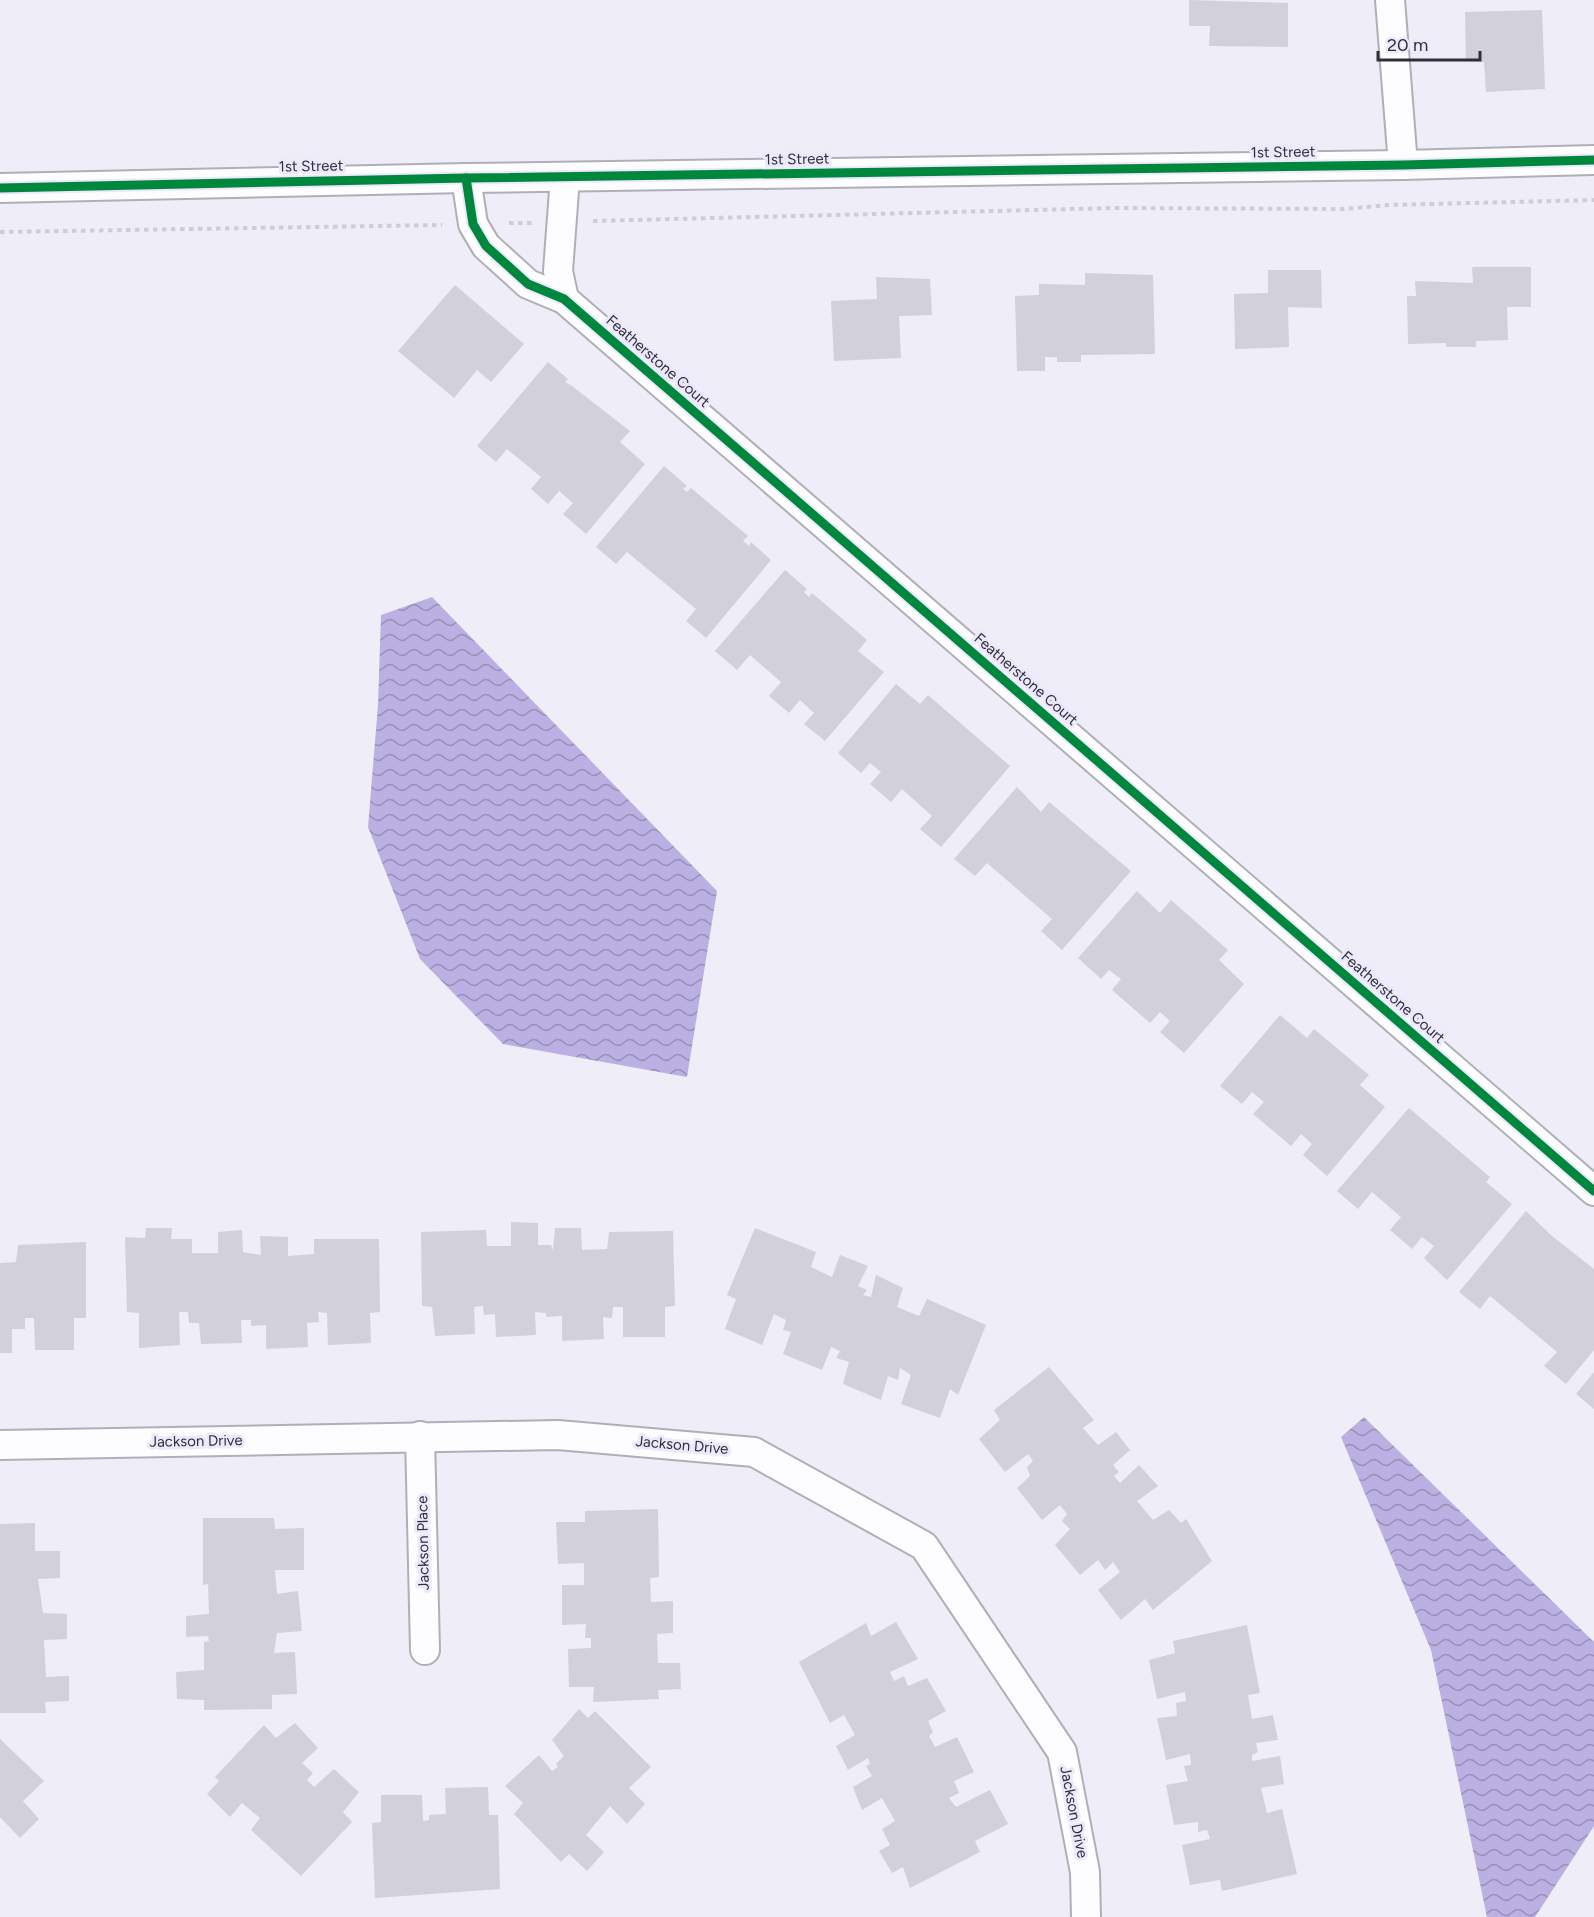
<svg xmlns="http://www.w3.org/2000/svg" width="1594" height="1917" font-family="Figtree,sans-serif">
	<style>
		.water { fill: url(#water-waves) }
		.building { fill: #d2d0da }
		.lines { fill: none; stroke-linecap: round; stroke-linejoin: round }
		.street-casing { stroke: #b0afb7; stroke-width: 32 }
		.path { stroke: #cecdd3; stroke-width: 4; stroke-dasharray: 4.5 4.5; stroke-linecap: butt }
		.street { stroke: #fdfcfe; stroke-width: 28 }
		.cycleway-casing { stroke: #ece9fc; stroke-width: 13 }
		.cycleway { stroke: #00873e; stroke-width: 9 }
		.labels { text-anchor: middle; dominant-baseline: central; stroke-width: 6; stroke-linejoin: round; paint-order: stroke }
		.street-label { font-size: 15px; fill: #302f38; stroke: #ece9fc }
	</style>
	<defs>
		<pattern id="water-waves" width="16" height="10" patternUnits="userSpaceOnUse" patternTransform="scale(1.5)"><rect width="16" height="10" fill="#bab0e2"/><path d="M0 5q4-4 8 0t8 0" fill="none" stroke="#9890b8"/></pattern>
	</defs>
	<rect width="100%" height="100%" fill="#efedf8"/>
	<!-- water -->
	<g class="water">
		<polygon points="432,597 717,891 687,1077 503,1044 420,959 368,827 378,705 381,615"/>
		<polygon points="1364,1417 1594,1642 1594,1826 1535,1917 1487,1917 1431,1650 1341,1437"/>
	</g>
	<!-- building -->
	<g class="building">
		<polygon points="1189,0 1288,3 1288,47 1209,46 1210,26 1189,26"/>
		<polygon points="1542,10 1545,89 1486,92 1484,62 1466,61 1465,12"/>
		<polygon points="1472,267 1531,267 1531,307 1507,307 1508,340 1476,341 1476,347 1446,347 1446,343 1408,344 1407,296 1416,296 1415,281 1473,283"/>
		<polygon points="1268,270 1321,270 1322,308 1288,307 1289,347 1235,349 1234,294 1268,293"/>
		<polygon points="1085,273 1153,275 1155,354 1081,355 1081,362 1057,362 1057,357 1045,357 1045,371 1017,371 1015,296 1039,295 1039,284 1085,285"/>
		<polygon points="876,277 930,279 932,315 899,316 901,358 834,361 831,301 877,299"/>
		<polygon points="455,285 524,344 491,382 477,370 454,398 398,351"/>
		<polygon points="548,362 568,379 565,382 572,386 630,431 620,442 645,464 586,534 563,514 573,503 559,491 548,504 531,489 541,477 507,449 496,462 477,446"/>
		<polygon points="664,466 687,486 683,489 687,492 691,488 748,536 743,541 749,546 751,542 771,560 706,638 686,621 696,609 627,552 616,564 596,547"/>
		<polygon points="785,570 807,589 804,592 809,597 812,593 867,640 858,651 884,672 825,741 804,724 814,713 800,700 789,713 769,696 781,682 750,655 737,670 715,651"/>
		<polygon points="896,684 920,704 928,695 1010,766 941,847 920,829 932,816 902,789 891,802 870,784 881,772 870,763 861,773 838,753"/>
		<polygon points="1017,787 1041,812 1049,802 1131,871 1062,950 1041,931 1052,919 987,863 975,876 954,859"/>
		<polygon points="1137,891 1160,913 1171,900 1228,950 1219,960 1244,984 1184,1053 1160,1032 1170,1021 1160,1012 1150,1023 1112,990 1121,979 1109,970 1101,979 1078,958"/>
		<polygon points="1280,1015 1307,1038 1314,1029 1369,1075 1360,1085 1385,1107 1327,1176 1303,1155 1312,1144 1301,1134 1291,1146 1253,1114 1264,1102 1252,1092 1242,1104 1220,1086"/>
		<polygon points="1409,1108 1490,1177 1486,1182 1512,1204 1447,1280 1424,1258 1434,1246 1422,1237 1412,1249 1390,1230 1401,1217 1372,1192 1358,1209 1337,1191"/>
		<polygon points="1526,1211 1552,1236 1594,1269 1594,1350 1566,1384 1544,1366 1557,1352 1490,1296 1480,1309 1459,1292"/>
		<polygon points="511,1222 538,1223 538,1245 551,1245 553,1250 555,1228 581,1228 582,1250 607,1249 609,1232 673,1231 675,1306 665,1307 665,1337 623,1337 623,1307 613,1307 612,1318 603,1317 604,1339 562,1341 562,1316 546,1317 546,1313 535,1312 536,1335 496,1337 495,1314 484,1315 483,1306 474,1307 475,1334 435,1336 432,1307 422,1306 421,1232 486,1230 487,1246 511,1246"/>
		<polygon points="146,1228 172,1228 171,1239 192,1239 192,1253 218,1253 218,1232 242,1230 243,1252 261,1255 260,1236 288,1237 288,1256 314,1254 314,1239 379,1239 380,1312 370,1313 371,1343 328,1345 327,1313 318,1312 319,1322 307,1323 308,1347 266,1349 266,1325 251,1326 251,1320 241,1320 242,1343 201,1344 199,1323 189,1323 188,1312 179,1312 180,1345 139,1348 139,1313 127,1312 125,1237 145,1238"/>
		<polygon points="755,1228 816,1252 811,1267 832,1277 840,1255 868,1266 858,1286 867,1290 863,1295 871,1297 876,1275 903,1288 897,1307 919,1316 927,1299 986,1325 958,1395 950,1389 940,1418 901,1404 911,1375 900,1368 898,1380 888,1376 881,1400 843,1384 849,1362 836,1358 840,1351 831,1347 822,1370 783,1354 791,1332 783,1330 786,1320 774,1314 762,1345 725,1329 736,1299 727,1295"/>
		<polygon points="86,1242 86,1318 74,1318 74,1350 35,1350 34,1318 25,1318 25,1329 12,1329 12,1353 0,1353 0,1263 16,1262 18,1245"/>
		<polygon points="1049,1367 1094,1420 1083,1428 1098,1445 1116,1432 1130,1450 1113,1465 1119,1472 1114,1476 1120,1483 1139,1465 1158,1486 1137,1501 1153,1520 1169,1510 1181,1523 1186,1519 1212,1561 1153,1610 1145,1599 1121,1620 1098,1590 1120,1572 1113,1562 1105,1570 1098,1560 1080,1575 1055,1545 1070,1529 1062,1521 1067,1514 1060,1505 1042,1520 1017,1488 1030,1476 1027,1467 1033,1461 1028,1454 1005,1472 979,1439 1000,1420 994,1410"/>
		<polygon points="1594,1372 1594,1409 1576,1394"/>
		<polygon points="658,1509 659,1577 650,1578 651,1602 673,1601 673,1633 657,1634 658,1663 680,1663 681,1689 658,1690 659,1699 593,1702 594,1687 569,1687 568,1649 591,1648 591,1638 585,1638 586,1624 562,1625 562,1585 584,1585 584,1563 558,1564 556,1522 585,1522 585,1511"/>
		<polygon points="203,1518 274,1518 275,1529 304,1528 304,1570 275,1570 277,1594 298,1591 302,1631 277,1633 274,1653 295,1652 297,1694 272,1695 272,1709 204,1710 204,1700 177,1699 176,1672 204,1670 204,1642 209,1641 208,1636 186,1637 186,1616 209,1614 208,1584 203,1585"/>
		<polygon points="35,1523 35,1551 60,1551 60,1578 38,1579 43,1613 67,1614 67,1639 44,1640 46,1677 69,1676 69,1701 45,1702 46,1713 0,1713 0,1524"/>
		<polygon points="896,1622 918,1659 890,1672 894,1681 904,1676 908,1686 927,1678 946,1711 928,1721 933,1732 929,1736 935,1747 957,1737 974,1772 954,1781 959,1793 949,1798 956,1807 990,1790 1008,1824 975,1841 980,1852 910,1888 903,1867 892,1873 879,1851 890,1845 882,1829 895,1821 882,1798 862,1810 853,1787 872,1776 866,1766 870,1764 868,1758 848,1770 836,1746 855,1735 844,1715 830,1723 799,1662 866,1623 871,1636"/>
		<polygon points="1247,1625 1260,1693 1248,1695 1252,1719 1273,1715 1278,1740 1256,1743 1258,1752 1252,1755 1252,1761 1280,1756 1284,1784 1261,1788 1267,1813 1282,1809 1297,1874 1222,1891 1220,1880 1190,1885 1182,1845 1210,1839 1207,1830 1198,1832 1198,1822 1174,1825 1166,1785 1188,1781 1184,1766 1191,1765 1190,1754 1166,1760 1157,1718 1177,1716 1176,1703 1186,1701 1185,1692 1157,1699 1149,1660 1175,1653 1173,1641"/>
		<polygon points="579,1709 588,1718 595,1711 651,1767 629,1788 645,1804 627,1824 610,1806 586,1835 604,1852 587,1871 569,1854 561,1862 514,1814 523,1803 505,1786 539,1755 552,1771 558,1767 556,1764 564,1756 552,1740"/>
		<polygon points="295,1723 318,1748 302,1763 313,1773 307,1780 314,1787 334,1769 359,1792 343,1812 352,1822 301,1876 251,1830 260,1818 242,1803 230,1817 207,1794 219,1781 215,1777 264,1725 276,1738"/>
		<polygon points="0,1739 44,1781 23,1801 39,1819 20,1838 0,1817"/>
		<polygon points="488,1787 489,1815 498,1815 500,1889 375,1898 372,1823 381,1822 381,1795 422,1795 423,1821 429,1820 429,1815 446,1814 445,1788"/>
	</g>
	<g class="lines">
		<!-- street casing -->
		<g class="street-casing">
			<g id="street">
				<polyline points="1390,0 1403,165"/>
				<polyline points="466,178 473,224 486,246 528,284 564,299 1594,1191"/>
				<polyline points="0,188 466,178 1403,165 1594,160"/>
				<polyline points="564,299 558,271 565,177"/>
				<polyline points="420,1436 425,1650"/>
				<polyline points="0,1445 558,1435 754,1452 924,1546 1062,1752 1085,1872 1086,1917"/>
			</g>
		</g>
		<!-- path -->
		<g class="path">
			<polyline points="593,221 1114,208 1344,209 1388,205 1594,200"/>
			<polyline points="509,223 532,223"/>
			<polyline points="0,232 442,225"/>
		</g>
		<!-- street -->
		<use href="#street" class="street"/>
		<!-- cycleway casing -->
		<g class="cycleway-casing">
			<g id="cycleway">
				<polyline points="466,178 473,224 486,246 528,284 564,299 1594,1191"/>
				<polyline points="0,188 466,178 1403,165 1594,160"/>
			</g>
		</g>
		<!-- cycleway -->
		<use href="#cycleway" class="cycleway"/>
	</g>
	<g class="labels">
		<!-- street labels -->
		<g class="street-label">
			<text transform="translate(1283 152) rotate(-1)">1st Street</text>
			<text transform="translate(797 159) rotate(-1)">1st Street</text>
			<text transform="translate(311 166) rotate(-1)">1st Street</text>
			<text transform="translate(658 361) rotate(41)">Featherstone Court</text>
			<text transform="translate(1026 679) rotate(41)">Featherstone Court</text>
			<text transform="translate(1393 997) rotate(41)">Featherstone Court</text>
			<text transform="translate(196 1441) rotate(-1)">Jackson Drive</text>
			<text transform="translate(682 1445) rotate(5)">Jackson Drive</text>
			<text transform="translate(423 1543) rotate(-91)">Jackson Place</text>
			<text transform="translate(1074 1812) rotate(79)">Jackson Drive</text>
		</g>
	</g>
	<!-- scale -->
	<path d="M1378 51v9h102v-9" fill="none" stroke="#302f38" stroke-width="3"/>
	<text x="1387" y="51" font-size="18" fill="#302f38" stroke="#ece9fc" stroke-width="4.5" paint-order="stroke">20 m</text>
</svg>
